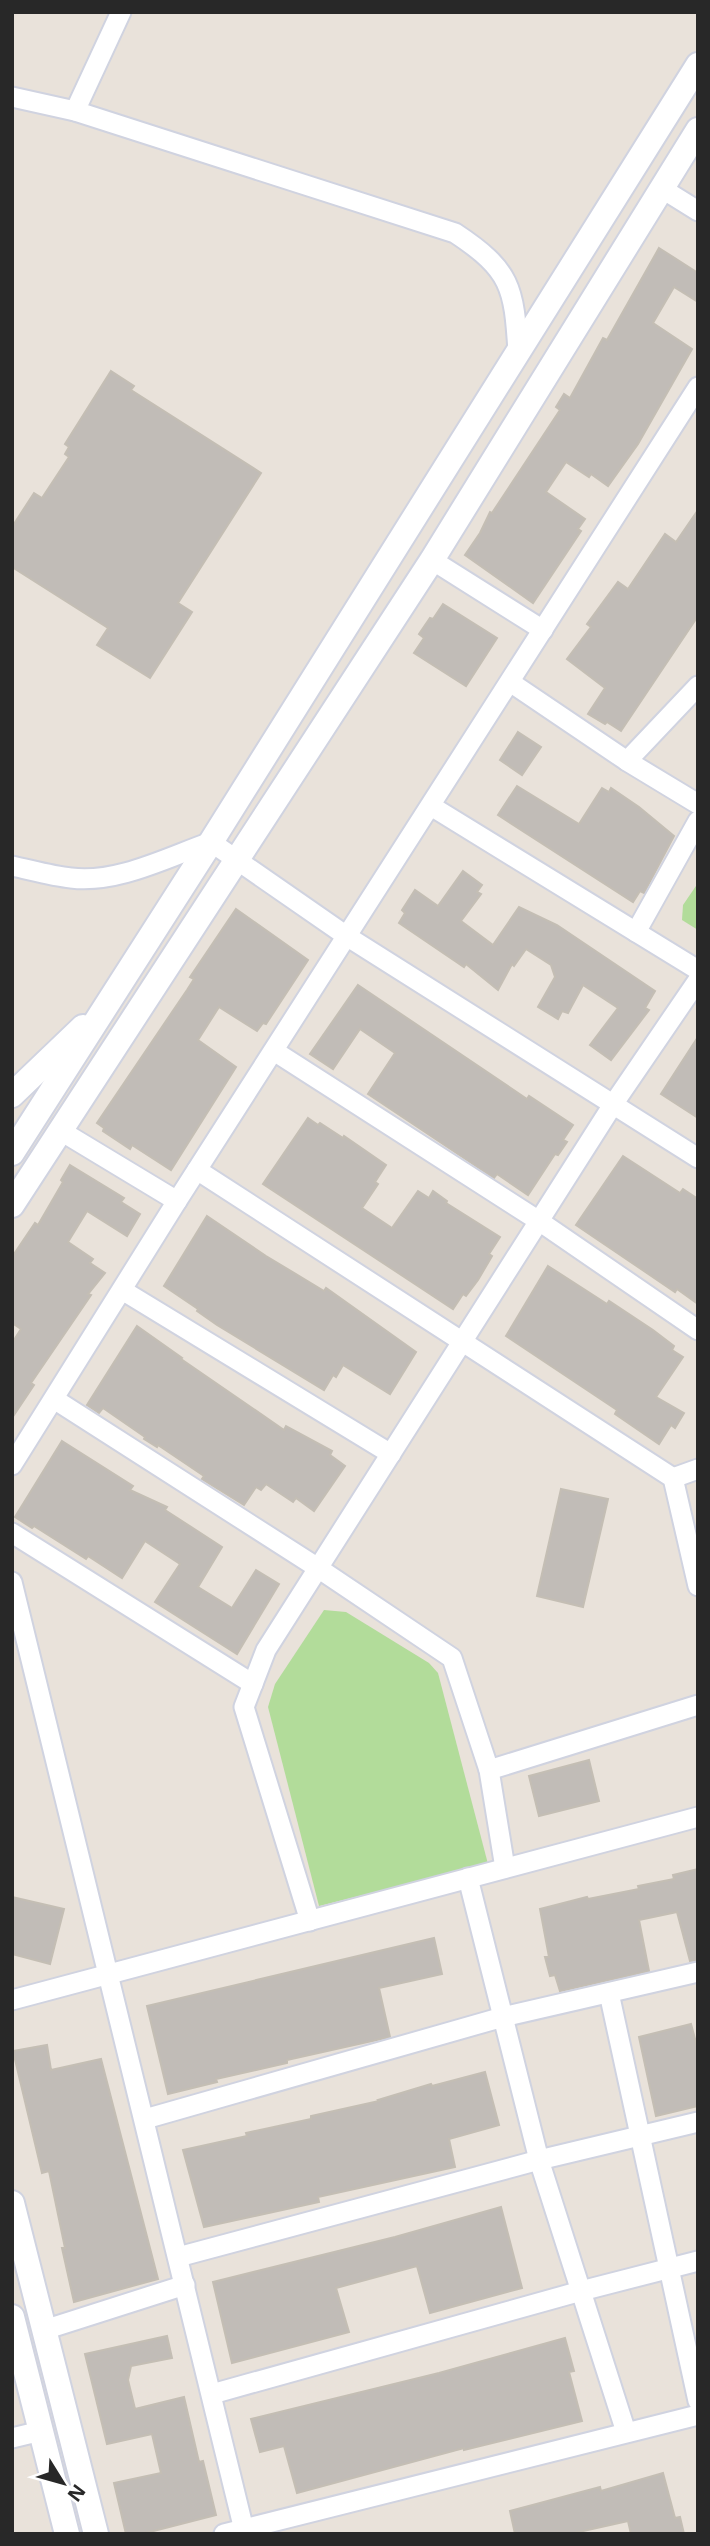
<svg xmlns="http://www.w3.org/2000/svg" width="710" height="2546" font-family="'Open Sans',sans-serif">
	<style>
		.green { fill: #b2dc9a }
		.building { fill: #c1bcb7; stroke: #c4beb4; stroke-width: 2 }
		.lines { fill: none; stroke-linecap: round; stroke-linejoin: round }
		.minor-casing { stroke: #d0d3e0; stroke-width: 23 }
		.tertiary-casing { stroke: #d0d3e0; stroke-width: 28 }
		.minor { stroke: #fff; stroke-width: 19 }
		.tertiary { stroke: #fff; stroke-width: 24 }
	</style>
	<rect width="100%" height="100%" fill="#e9e2da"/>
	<!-- green -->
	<g class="green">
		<polygon points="698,883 698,930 682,920 683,905"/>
		<polygon points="324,1610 346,1612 429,1663 438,1673 488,1864 319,1906 268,1707 275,1684"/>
	</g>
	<!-- building -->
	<g class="building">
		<polygon points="659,248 698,273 698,302 674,287 653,323 692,349 638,444 608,486 591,474 589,477 566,462 546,492 585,519 578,529 581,531 533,603 465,555 480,533 490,512 492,513 560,410 556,407 564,394 570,398 603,338 607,340"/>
		<polygon points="111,371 134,386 131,390 261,473 178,603 192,612 150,678 97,645 108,628 12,567 12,527 34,493 42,498 69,457 65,454 69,447 65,444"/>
		<polygon points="698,510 698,616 621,731 607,722 605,724 588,714 605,688 567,659 591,627 587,624 618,582 628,589 665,534 676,542"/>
		<polygon points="443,604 497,638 466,686 414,653 424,638 419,634 430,618 433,619"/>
		<polygon points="518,732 541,747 522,775 500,760"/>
		<polygon points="517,786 579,824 602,788 609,792 611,788 639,807 674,836 644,893 640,891 633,902 498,815"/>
		<polygon points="463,871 482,885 477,892 481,894 461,921 493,945 519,907 557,925 655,991 645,1008 649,1010 611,1060 590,1045 618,1008 583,985 568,1013 562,1011 558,1019 538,1007 555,977 551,965 526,949 514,966 512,964 498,990 466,964 464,967 399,923 405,913 402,910 415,890 438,906"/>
		<polygon points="236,909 308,960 266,1024 263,1023 257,1031 219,1007 198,1040 236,1067 171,1170 132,1145 130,1149 103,1131 104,1128 97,1123 187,990 194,979 190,977"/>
		<polygon points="358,985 527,1099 529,1096 573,1125 563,1140 567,1142 558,1155 555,1154 528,1195 497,1174 494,1178 368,1094 395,1053 360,1029 333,1069 310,1054"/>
		<polygon points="698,1037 698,1118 661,1094"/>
		<polygon points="308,1118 318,1125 320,1123 343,1138 344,1136 386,1165 375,1182 378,1184 362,1208 392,1228 418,1191 429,1198 433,1191 447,1201 446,1203 500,1237 489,1254 492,1256 478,1280 466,1296 463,1294 453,1309 263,1184"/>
		<polygon points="623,1156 680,1193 683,1189 698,1199 698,1304 677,1289 675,1292 576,1225"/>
		<polygon points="70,1165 124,1198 121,1202 140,1214 127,1236 87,1211 68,1242 93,1259 90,1263 105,1273 88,1294 91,1295 31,1383 34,1385 12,1418 12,1343 21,1329 12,1323 12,1257 35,1223 38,1225 63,1182 61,1180"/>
		<polygon points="207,1216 266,1256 324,1291 326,1288 416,1352 390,1394 343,1365 336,1377 333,1375 324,1390 217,1325 197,1311 198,1309 164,1286"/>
		<polygon points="548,1266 607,1304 609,1301 653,1330 674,1346 672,1350 683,1357 656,1397 684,1413 675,1428 671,1425 659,1444 615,1414 617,1410 506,1336"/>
		<polygon points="137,1326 182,1358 181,1359 284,1430 286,1426 332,1451 330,1455 345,1466 314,1511 296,1498 293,1502 266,1484 261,1490 256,1487 244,1505 202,1479 204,1476 158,1445 157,1447 144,1439 145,1437 103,1408 99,1413 87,1405"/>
		<polygon points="62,1441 133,1486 130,1490 167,1507 165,1510 222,1547 198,1587 232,1608 256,1570 279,1584 237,1654 155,1602 180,1564 145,1541 122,1578 88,1556 86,1559 34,1526 32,1528 15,1517"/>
		<polygon points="561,1489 608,1499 583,1607 537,1596"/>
		<polygon points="589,1760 599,1801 539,1816 529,1776"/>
		<polygon points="698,1869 698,1960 690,1961 677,1912 639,1920 649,1971 560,1991 555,1975 550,1976 545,1957 549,1957 540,1909 587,1897 588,1899 639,1889 638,1886 674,1879 673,1875"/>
		<polygon points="12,1897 64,1909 50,1964 12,1954"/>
		<polygon points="434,1938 442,1974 379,1988 390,2037 287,2060 287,2063 216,2079 217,2082 168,2094 147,2006"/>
		<polygon points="691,2024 698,2050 698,2106 656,2116 639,2037"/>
		<polygon points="47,2045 51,2070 101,2059 158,2279 74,2302 62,2248 65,2248 49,2171 42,2173 13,2051"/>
		<polygon points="485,2072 499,2125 449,2139 455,2167 318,2197 319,2202 204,2227 183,2150 247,2136 246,2133 311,2119 311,2116 379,2101 378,2100 431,2084 432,2086"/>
		<polygon points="501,2207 522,2288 430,2313 417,2266 336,2288 349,2332 232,2363 213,2282 395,2237"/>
		<polygon points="167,2336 172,2358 131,2366 128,2380 135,2409 184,2397 199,2462 203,2461 216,2515 142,2534 126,2534 114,2483 161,2473 152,2434 107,2444 85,2354"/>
		<polygon points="565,2338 574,2371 569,2372 582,2421 464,2450 464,2448 297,2493 284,2446 260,2452 251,2419 439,2373"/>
		<polygon points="663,2473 675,2518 680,2517 684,2534 631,2534 628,2521 570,2534 515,2534 510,2511 600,2487 601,2491"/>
	</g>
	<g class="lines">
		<!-- minor casing -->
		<g class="minor-casing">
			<g id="minor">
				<path d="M12,97L75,111L455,233C511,270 514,287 518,352"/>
				<polyline points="75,111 121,12"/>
				<polyline points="661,188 698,211"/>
				<polyline points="432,560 543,630"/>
				<polyline points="510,682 627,761 698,686"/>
				<polyline points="627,761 698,804"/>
				<polyline points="431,806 698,970"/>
				<path d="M12,866C31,870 51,876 71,878C117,884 168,857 211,842L348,937L698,1158"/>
				<polyline points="636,932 698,821"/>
				<polyline points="274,1051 539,1221 698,1330"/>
				<polyline points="61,1131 177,1201"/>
				<polyline points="197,1170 673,1478 698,1586"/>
				<polyline points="122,1290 391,1454"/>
				<polyline points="54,1399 318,1568 452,1658 489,1770 505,1868"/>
				<polyline points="12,1465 177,1201 698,387"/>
				<polyline points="673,1478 698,1469"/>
				<polyline points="12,1533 253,1684"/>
				<polyline points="12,1582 245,2534"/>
				<polyline points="489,1770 698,1705"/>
				<polyline points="468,1878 539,2160 626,2432"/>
				<polyline points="310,1921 244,1707 266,1650 614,1103 698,980"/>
				<polyline points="609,1993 698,2401"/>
				<polyline points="12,2000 698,1817"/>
				<polyline points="145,2119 503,2017 698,1972"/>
				<polyline points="178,2257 539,2160 698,2122"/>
				<polyline points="44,2330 185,2285"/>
				<polyline points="212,2394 581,2291 698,2261"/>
				<polyline points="12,2438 41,2431"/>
				<polyline points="224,2534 698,2415"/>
			</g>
		</g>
		<!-- tertiary casing -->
		<g class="tertiary-casing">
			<g id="tertiary">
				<polyline points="12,1095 83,1027"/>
				<polyline points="12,1153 211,842 698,65"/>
				<polyline points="12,1205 432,560 698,130"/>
				<polyline points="12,2203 96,2534"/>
				<polyline points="12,2317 67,2534"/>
			</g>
		</g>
		<!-- minor -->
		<use href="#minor" class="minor"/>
		<!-- tertiary -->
		<use href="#tertiary" class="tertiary"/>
	</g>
	<!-- border -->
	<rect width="710" height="2546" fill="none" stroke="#282828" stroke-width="28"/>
	<!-- north arrow -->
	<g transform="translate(63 2483) rotate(127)" stroke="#ffffff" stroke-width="5" paint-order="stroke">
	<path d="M0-5L12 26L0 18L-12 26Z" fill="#282828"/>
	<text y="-10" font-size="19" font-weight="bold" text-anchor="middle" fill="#282828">N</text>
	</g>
</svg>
